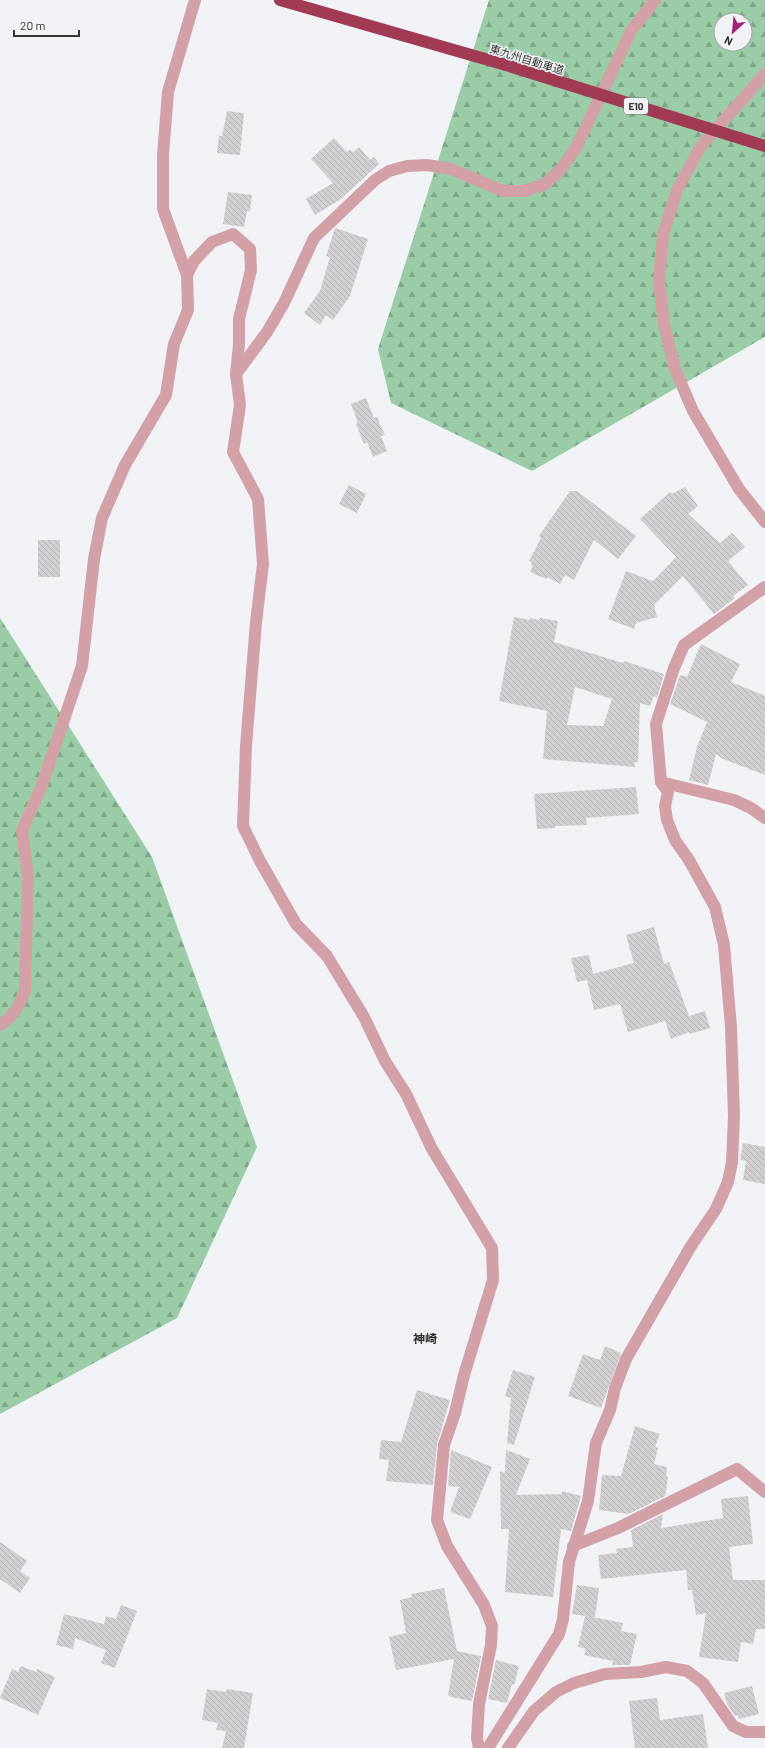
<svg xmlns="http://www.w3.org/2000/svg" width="765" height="1748" font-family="Barlow,'Noto Sans JP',sans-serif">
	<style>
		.forest { fill: url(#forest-firs); fill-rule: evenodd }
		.building { fill: url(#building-back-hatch); fill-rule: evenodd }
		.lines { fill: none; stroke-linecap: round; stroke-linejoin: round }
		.minor { stroke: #d3a0a7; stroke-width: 12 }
		.highway { stroke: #a13a54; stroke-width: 12 }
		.highway-bridge { stroke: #a13a54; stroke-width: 12 }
		.labels { text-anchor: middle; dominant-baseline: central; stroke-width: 3; stroke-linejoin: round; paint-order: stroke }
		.shield { fill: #f1f2f5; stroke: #6d6e6f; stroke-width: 1 }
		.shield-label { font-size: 10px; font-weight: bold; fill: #343536 }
		.street-label { font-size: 11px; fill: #343536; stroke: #f1f2f5 }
		.neighbourhood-label { font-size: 12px; font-weight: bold; fill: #292a2c; stroke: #f1f2f5 }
	</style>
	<defs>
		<pattern id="forest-firs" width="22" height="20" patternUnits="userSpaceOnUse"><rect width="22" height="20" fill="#9acda7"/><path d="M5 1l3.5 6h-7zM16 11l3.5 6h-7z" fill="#7ea789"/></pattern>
		<pattern id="building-back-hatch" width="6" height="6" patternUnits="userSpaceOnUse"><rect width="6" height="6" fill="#d2cfd0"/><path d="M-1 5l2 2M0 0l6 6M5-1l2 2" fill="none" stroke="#b5b2b3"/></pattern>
	</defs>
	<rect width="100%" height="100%" fill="#f1f2f5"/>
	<!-- forest -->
	<g class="forest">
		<path d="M489,0H765V337L532,471L391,403L378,349ZM721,20H745V44H721Z"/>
		<polygon points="0,618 152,857 257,1147 177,1318 0,1414"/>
	</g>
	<!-- building -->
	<g class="building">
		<polygon points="227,111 244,113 240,155 217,153 219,136 222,136"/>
		<polygon points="334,138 347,152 350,149 353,153 359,147 370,160 374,157 379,164 341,199 315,215 306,199 333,183 311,159"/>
		<polygon points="228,192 252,195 250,212 247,211 244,227 223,224"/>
		<polygon points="335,228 368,239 350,296 333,320 326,315 320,325 304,313 320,291 330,257 326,256"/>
		<polygon points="366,398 374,418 377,417 385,435 381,436 387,451 373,457 367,442 364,444 356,424 358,423 351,404"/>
		<polygon points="349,485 366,494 357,513 339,504"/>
		<polygon points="685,487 698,506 688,514 720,543 732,533 745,547 728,561 748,585 733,596 735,598 714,614 683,576 654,605 657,617 636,623 634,629 608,619 626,571 653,581 676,557 640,519 670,492 672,494"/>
		<polygon points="570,491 577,491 636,536 618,559 594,540 574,580 565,575 560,584 547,577 546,579 530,572 533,566 531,565 532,562 529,561 541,538 539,536"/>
		<rect x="38" y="540" width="22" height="37"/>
		<path d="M514,617L530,620V618L539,620L540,618L558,621L554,642L623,663L624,661L664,674L657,698L654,696L650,706L640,703L638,762H634L635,767L543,759L547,711L499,701ZM575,687L612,699L603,726L567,725Z"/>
		<polygon points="701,644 740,664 731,682 765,696 765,775 723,759 716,754 708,785 689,780 697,747 707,722 670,704 680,675 687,677"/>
		<polygon points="636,787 639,814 586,818 587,825 555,826 555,828 537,829 534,794"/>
		<polygon points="654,927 664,964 669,962 689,1016 705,1011 710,1028 690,1034 689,1032 671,1039 665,1021 628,1032 620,1004 594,1010 587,980 577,982 571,958 589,955 593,974 634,963 626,935"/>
		<polygon points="743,1143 765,1147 765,1184 743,1180 746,1161 740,1160"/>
		<polygon points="605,1346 621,1353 601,1408 568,1396 583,1354 600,1360"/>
		<polygon points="513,1370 535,1377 514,1445 507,1443 511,1398 505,1396"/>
		<polygon points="417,1390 450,1400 437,1444 433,1485 386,1481 389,1460 379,1459 381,1440 401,1442"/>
		<polygon points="635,1426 660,1434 655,1447 658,1448 654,1464 667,1467 666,1476 668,1477 665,1496 629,1514 599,1510 602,1475 621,1476"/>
		<polygon points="451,1450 492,1467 470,1519 450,1512 459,1487 448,1486"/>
		<polygon points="506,1450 530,1459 516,1495 562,1494 562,1491 581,1496 571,1531 561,1529 553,1597 505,1592 509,1529 502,1529 501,1531 500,1471 505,1473"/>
		<polygon points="748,1496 753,1544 729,1547 733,1580 765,1580 765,1629 756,1629 753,1644 741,1642 738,1662 699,1657 706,1613 696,1615 692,1590 688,1590 686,1570 601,1579 598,1555 617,1553 616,1549 633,1547 631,1530 663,1514 661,1528 723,1518 721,1499"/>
		<polygon points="0,1542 27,1561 20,1571 30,1578 20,1593 0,1579"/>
		<polygon points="577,1585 599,1588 595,1617 593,1617 623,1623 621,1631 637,1634 630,1665 612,1665 613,1661 584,1655 586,1649 578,1647 585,1616 572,1614"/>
		<polygon points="444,1588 457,1651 481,1656 472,1701 451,1697 448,1695 454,1659 396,1670 389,1637 406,1633 400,1600 412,1597 411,1594"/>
		<polygon points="121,1605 137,1611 115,1668 101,1663 106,1650 75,1638 73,1649 56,1645 64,1614 104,1624 106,1616 116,1619"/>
		<polygon points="496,1660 519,1666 514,1685 512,1684 507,1703 488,1699"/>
		<polygon points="21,1666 36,1672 37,1669 55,1677 38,1715 0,1698 12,1669 18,1672"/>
		<polygon points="752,1686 759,1714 739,1719 738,1715 735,1716 727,1704 724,1693"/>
		<polygon points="207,1689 226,1692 227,1689 253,1693 244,1748 222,1748 226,1731 216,1730 218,1723 202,1720"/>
		<polygon points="657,1698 660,1720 703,1714 708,1748 635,1748 629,1701"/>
	</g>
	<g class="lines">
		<!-- minor -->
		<g class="minor">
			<polyline points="765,74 701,146 677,190 663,235 659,280 664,325 675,369 693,411 739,489 765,522"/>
			<polyline points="187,275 194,261 212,242 233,234 250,249 251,270 239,319 239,344 236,374 240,405 233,452 258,499 263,564 256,622 246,746 243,826 260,861 296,924 327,956 364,1017 385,1061 406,1094 432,1149 492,1248 493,1280 464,1375 455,1413 444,1445 437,1520 447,1546 484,1605 492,1626 491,1645 479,1704 477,1738 479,1748"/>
			<polyline points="236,374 267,332 284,303 314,238 375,180 389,171 407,166 427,165 451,169 503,191 525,191 545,184 561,169 576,148 631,31 655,0"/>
			<polyline points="661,782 734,800 751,808 765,818"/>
			<path d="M0,1025C14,1016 20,1005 25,990L28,876L22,831L42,785L82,666L94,559L102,518L125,465L166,395L174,344L188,310L187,275L163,209V155L168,92L195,0"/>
			<polyline points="573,1546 618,1528 737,1469 765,1492"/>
			<polyline points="488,1748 559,1634 563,1619 569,1562 588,1501 596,1443 610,1410 615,1388 626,1359 691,1246 716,1209 728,1182 732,1162 734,1116 731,1027 724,945 715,907 689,860 675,840 667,820 665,806 668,792 661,782 656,724 674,668 684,645 765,587"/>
			<polyline points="508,1748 534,1711 556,1692 574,1683 605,1674 641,1672 666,1667 687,1671 703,1683 733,1726 746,1732 765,1732"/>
		</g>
		<!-- highway -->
		<polyline class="highway" points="280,0 506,65"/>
		<!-- highway-bridge -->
		<polyline class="highway-bridge" points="506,65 765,146"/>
	</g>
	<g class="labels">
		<!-- shield labels -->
		<rect class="shield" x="624" y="98" width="24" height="16" rx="3"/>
		<g class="shield-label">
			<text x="636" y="106">E10</text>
		</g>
		<!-- street labels -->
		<g class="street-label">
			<text transform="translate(527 59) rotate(17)">東九州自動車道</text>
		</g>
		<!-- neighbourhood labels -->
		<g class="neighbourhood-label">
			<text x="425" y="1338">神崎</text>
		</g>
	</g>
	<!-- north arrow -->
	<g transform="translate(733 32) rotate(207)"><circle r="19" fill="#f1f2f5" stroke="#a5a6a9"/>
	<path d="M0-3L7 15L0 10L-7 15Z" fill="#a0267d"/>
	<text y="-6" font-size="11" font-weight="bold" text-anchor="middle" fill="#343536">N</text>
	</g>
	<!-- scale -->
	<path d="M14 30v6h65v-6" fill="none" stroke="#343536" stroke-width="2"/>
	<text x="20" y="30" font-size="12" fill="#343536" stroke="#f1f2f5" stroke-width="3" paint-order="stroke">20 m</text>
</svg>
